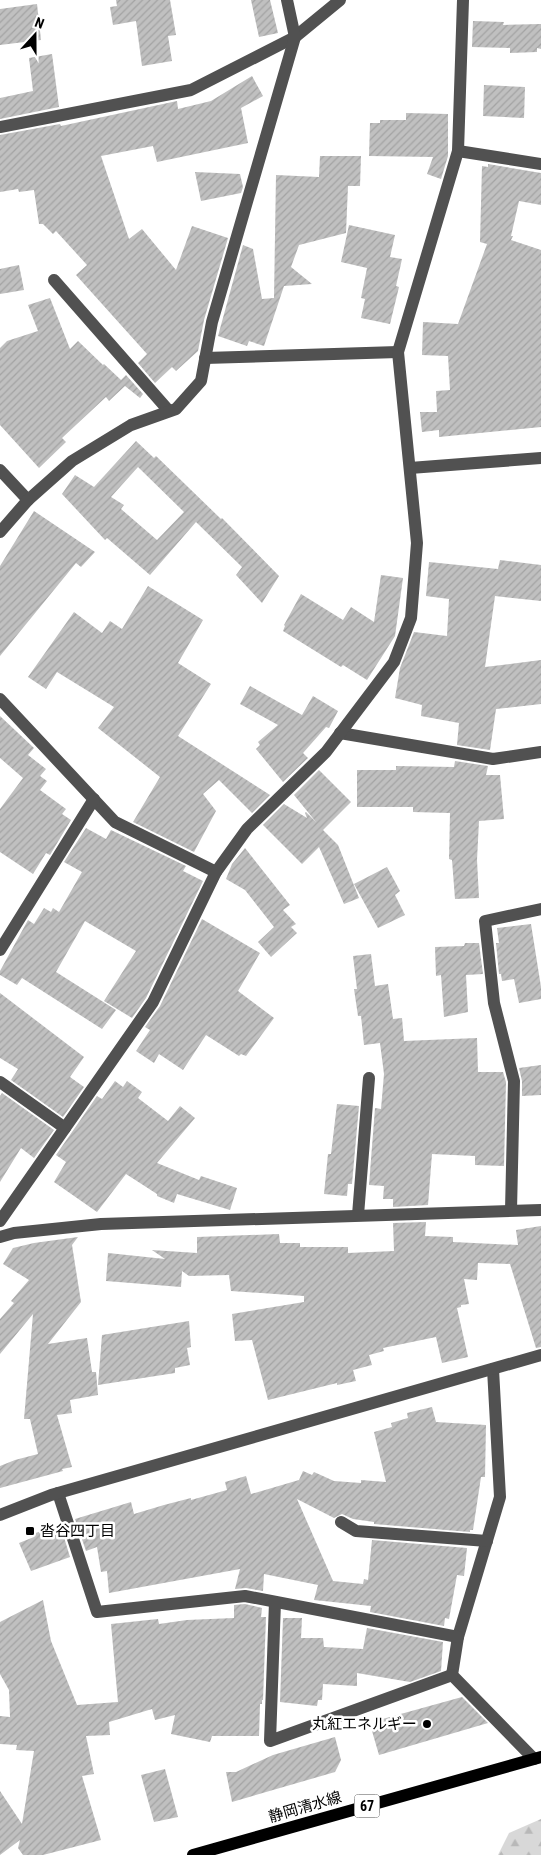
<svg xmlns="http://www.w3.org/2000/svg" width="541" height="1855" font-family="'Roboto Condensed','Noto Sans JP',sans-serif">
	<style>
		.forest { fill: url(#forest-firs) }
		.building { fill: url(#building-hatch); fill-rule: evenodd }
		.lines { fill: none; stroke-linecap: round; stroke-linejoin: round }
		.minor { stroke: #515151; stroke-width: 12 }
		.major { stroke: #000; stroke-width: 12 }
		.poi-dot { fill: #000; stroke: #fff; stroke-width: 2 }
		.labels { text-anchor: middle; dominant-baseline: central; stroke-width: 5; stroke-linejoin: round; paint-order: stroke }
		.shield { fill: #fff; stroke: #4c4c4c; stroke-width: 1 }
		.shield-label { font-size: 14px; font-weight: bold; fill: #000 }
		.poi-label { font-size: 15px; fill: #000; stroke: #fff; text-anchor: start }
		.street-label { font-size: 15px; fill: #000; stroke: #fff }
	</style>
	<defs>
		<pattern id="forest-firs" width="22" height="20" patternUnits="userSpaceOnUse" patternTransform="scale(1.25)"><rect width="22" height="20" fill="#d8d8d8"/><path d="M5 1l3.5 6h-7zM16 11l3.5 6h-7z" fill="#b8b8b8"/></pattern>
		<pattern id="building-hatch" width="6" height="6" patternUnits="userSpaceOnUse" patternTransform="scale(1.25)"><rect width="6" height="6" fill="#c0c0c0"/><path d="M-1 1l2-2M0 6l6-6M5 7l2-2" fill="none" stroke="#a3a3a3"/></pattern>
	</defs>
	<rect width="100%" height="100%" fill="#fff"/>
	<!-- forest -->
	<polygon class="forest" points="541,1819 541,1855 498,1855 509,1833"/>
	<!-- building -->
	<g class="building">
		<polygon points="116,0 170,0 176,35 168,36 172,61 142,66 136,21 113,25 110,7 117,6"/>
		<polygon points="251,0 270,0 278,33 259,37"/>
		<polygon points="37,4 41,40 0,45 0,9"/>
		<polygon points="473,21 504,22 503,25 541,24 541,49 537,48 537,52 510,53 510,48 472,47"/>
		<polygon points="52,54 59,107 0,119 0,98 33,91 29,58"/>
		<polygon points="252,76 263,96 241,108 248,143 157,162 153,146 101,156 129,239 142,229 176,270 192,226 228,238 204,320 198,351 176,371 172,367 155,383 138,363 147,354 76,275 87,265 56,231 53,234 43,224 39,224 34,190 19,192 18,189 0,192 0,135 60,124 61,126 177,101 178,109 211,101"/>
		<polygon points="484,85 525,87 524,118 483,116"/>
		<polygon points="406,113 448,114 448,156 441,179 427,174 433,157 369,156 370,123 380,123 380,120 406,120"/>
		<polygon points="320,156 361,156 360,186 348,186 346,233 299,245 291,267 312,284 284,286 264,346 249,341 247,346 218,336 243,245 253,249 262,299 274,298 276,175 319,177"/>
		<polygon points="488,164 541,173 541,205 519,201 511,236 513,236 511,240 541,250 541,427 439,437 439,430 422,432 420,412 437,412 436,391 450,390 448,356 422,355 423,322 458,324 487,244 480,242 482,166 488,167"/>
		<polygon points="195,172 240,174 243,187 241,193 201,201"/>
		<polygon points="349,225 395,235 390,257 402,259 396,286 399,287 390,324 361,318 365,299 361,298 367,268 341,262"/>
		<polygon points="19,265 24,290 0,294 0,269"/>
		<polygon points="50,298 70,349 78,341 103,365 104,364 121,380 126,375 143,394 140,398 125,386 109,401 106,397 62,438 66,442 39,468 0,425 0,348 7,341 38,331 28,305"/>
		<path d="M136,441L154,458L156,456L221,519L222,518L279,576L262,603L236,575L242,567L196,522L150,575L107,538L105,540L62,494L75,475L94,487ZM138,467L184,512L157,540L121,509L124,505L111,497Z"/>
		<polygon points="34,511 95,552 81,567 76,563 0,656 0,566"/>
		<polygon points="500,560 541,565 541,601 495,596 485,667 541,660 541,704 496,709 490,750 457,745 459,723 421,716 422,705 395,698 400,668 414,632 447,636 449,599 426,596 429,562 498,569"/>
		<polygon points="381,575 403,578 395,636 367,680 343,665 341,667 283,631 285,626 284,625 301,594 343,620 351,607 374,622"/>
		<polygon points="148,586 203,620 178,663 211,684 178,736 270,795 252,813 219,780 203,794 216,811 194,852 133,822 160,777 98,728 114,707 57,672 46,689 28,677 74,612 102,633 110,621 122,629"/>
		<polygon points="250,686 302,715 313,696 338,711 329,728 326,727 303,753 308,758 283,782 256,749 260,745 258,742 278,725 240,704"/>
		<polygon points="0,716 34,748 28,755 46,769 40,776 47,781 40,790 66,809 62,814 71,820 50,855 46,853 33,874 0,852 0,809 23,778 0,758"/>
		<polygon points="455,761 488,766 486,775 500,775 504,819 479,821 477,860 479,898 455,899 452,860 449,859 450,813 413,812 413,807 357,807 357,770 396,770 396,766 454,767"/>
		<polygon points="319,770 351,802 323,830 338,845 359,898 344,904 319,847 302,864 263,825 284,804 307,818 305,813 306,812 316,822 294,795"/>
		<polygon points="86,828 106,839 111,830 186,866 183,871 203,881 146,998 132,1018 104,1001 136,951 85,921 56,972 116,1010 102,1029 22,978 17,985 0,975 0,971 28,920 34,924 44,908 51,912 53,908 59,912 82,872 64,862"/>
		<polygon points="245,848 290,905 283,910 296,924 291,927 297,933 271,957 258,942 274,927 245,890 226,879 232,864"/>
		<polygon points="387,867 400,891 395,895 405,915 378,928 354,884"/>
		<polygon points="202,919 260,953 238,991 274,1018 246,1056 241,1054 239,1056 206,1035 183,1070 159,1054 154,1063 136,1051 150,1030 145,1027 160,1006"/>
		<polygon points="531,924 541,987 541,999 519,1003 514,979 502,981 501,974 499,974 496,943 499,943 497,928"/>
		<polygon points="465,943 479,943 483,974 466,975 468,1012 444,1017 441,975 436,976 435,947 464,946"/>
		<polygon points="371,954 375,986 388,984 393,1019 402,1018 404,1041 477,1038 478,1072 503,1072 506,1082 504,1166 475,1165 475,1156 432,1154 428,1205 393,1207 393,1199 383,1199 384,1186 369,1185 375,1108 381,1109 384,1074 380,1043 364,1045 361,1016 358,1016 354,989 357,989 353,956"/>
		<polygon points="0,993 84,1057 70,1077 84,1087 63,1117 11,1080 18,1069 0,1058"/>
		<polygon points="541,1065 541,1095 522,1096 522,1081 519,1068"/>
		<polygon points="115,1081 123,1087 127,1081 142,1092 138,1098 168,1121 180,1106 195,1118 157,1163 199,1180 201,1176 237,1188 230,1210 177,1194 174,1203 157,1196 157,1194 126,1174 97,1212 54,1182 66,1162 56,1155 97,1096 102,1099"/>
		<polygon points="2,1093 54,1130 34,1158 21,1148 0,1182 0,1096"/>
		<polygon points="337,1104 359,1106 352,1184 348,1184 347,1196 324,1194 328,1154 331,1154"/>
		<polygon points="426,1222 425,1236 453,1237 453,1242 518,1245 516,1230 541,1226 541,1347 536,1348 510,1264 478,1263 477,1280 464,1279 469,1304 461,1305 461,1307 457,1308 468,1357 442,1363 436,1337 383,1348 384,1351 369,1355 372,1365 353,1370 356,1381 337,1385 337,1383 268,1400 252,1340 235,1341 232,1314 304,1302 304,1296 231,1291 229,1275 189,1276 182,1271 181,1287 106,1281 108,1253 165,1259 152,1250 197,1253 197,1237 279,1234 280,1243 300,1243 300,1247 348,1247 348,1253 394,1251 393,1223"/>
		<polygon points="78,1237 72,1245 81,1302 48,1344 87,1338 92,1372 96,1372 98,1395 70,1400 72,1413 57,1415 72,1467 62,1469 63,1471 0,1488 0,1466 15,1460 38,1454 30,1419 24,1419 33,1314 0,1354 0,1319 14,1303 11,1301 29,1280 3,1264 13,1248 34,1243"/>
		<polygon points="189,1321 191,1347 187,1348 190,1365 175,1368 175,1373 98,1385 102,1335"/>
		<polygon points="432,1407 436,1422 486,1425 485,1477 481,1477 473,1530 470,1530 470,1532 374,1524 374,1522 353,1519 342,1514 334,1518 297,1499 333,1581 363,1584 364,1579 368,1580 372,1540 467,1548 464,1576 457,1575 449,1619 445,1618 444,1626 370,1612 371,1606 314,1600 318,1585 264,1574 263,1591 246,1588 235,1589 240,1569 109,1593 107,1571 101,1572 97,1547 86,1551 75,1519 131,1502 134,1514 164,1505 191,1498 191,1500 227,1490 225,1482 246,1476 251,1494 299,1480 303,1471 312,1475 314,1472 334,1481 361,1483 361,1480 386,1482 374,1432 392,1427 391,1423 408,1418 407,1413"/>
		<polygon points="60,1524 70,1557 31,1571 19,1543 34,1537 33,1534"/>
		<polygon points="43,1600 51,1641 77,1705 118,1702 111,1624 158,1619 159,1624 187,1620 234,1618 234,1605 245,1604 262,1608 261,1617 266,1617 263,1700 262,1700 262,1704 260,1704 259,1736 212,1736 210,1742 171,1734 175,1715 155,1720 152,1709 109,1722 110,1735 86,1736 94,1774 82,1776 101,1840 43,1855 23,1855 18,1848 20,1840 0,1855 0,1791 22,1824 34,1751 16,1750 17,1745 0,1744 0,1716 10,1717 9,1690 0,1674 0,1622"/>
		<polygon points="283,1618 302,1618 301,1638 323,1638 324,1647 363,1649 367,1628 443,1642 441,1671 410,1682 357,1673 357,1686 323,1684 322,1700 318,1700 317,1706 280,1702"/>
		<polygon points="462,1697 488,1723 379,1755 372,1731 379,1720"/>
		<polygon points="335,1737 341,1760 335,1772 232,1802 226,1772 236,1772 273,1755"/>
		<polygon points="165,1769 178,1817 154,1822 141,1775"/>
	</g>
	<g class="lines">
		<!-- minor -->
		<g class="minor">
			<polyline points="0,127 191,90 295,37 340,0"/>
			<polyline points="458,151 541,164"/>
			<polyline points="54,280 169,411"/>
			<polyline points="205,358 398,352"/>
			<polyline points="410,468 541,458"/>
			<polyline points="0,470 28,500"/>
			<polyline points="0,532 28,500 72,461 131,425 176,409 201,381 212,322 295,37 287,0"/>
			<polyline points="0,699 115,822 216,872"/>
			<polyline points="340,733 493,759 541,752"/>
			<polyline points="0,950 94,799"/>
			<polyline points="0,1082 65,1128"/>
			<polyline points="511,1210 514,1081 494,1003 485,921 541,909"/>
			<polyline points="358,1215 369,1078"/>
			<polyline points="0,1221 153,1002 216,872 247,829 326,752 394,662 411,618 417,543 398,352 458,151 463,0"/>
			<polyline points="0,1237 14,1233 101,1224 541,1210"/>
			<polyline points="493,1369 500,1497 458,1637 452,1675 534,1759"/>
			<polyline points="58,1493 97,1612 245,1596 458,1637"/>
			<polyline points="0,1515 51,1495 541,1355"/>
			<polyline points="341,1522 356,1531 487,1541"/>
			<polyline points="275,1602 270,1741 452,1675"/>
		</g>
		<!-- major -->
		<polyline class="major" points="193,1855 541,1757"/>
	</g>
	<!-- markers -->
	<g class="poi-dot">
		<rect x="25" y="1526" width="10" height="10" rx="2.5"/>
		<circle cx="427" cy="1724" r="5"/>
	</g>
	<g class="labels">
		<!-- shield labels -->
		<rect class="shield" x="354.5" y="1794.5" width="25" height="23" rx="4"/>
		<g class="shield-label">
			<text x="367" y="1806">67</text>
		</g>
		<!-- poi labels -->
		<g class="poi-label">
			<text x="40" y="1531">沓谷四丁目</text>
			<text x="417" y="1724" text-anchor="end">丸紅エネルギー</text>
		</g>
		<!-- street labels -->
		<g class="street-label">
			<text transform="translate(305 1807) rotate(-16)">静岡清水線</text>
		</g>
	</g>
	<!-- north arrow -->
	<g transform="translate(35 35) rotate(21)" stroke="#ffffff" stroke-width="4" paint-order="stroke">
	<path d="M0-4L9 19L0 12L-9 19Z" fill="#000000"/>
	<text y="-8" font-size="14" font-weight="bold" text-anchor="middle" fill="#000000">N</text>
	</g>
</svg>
